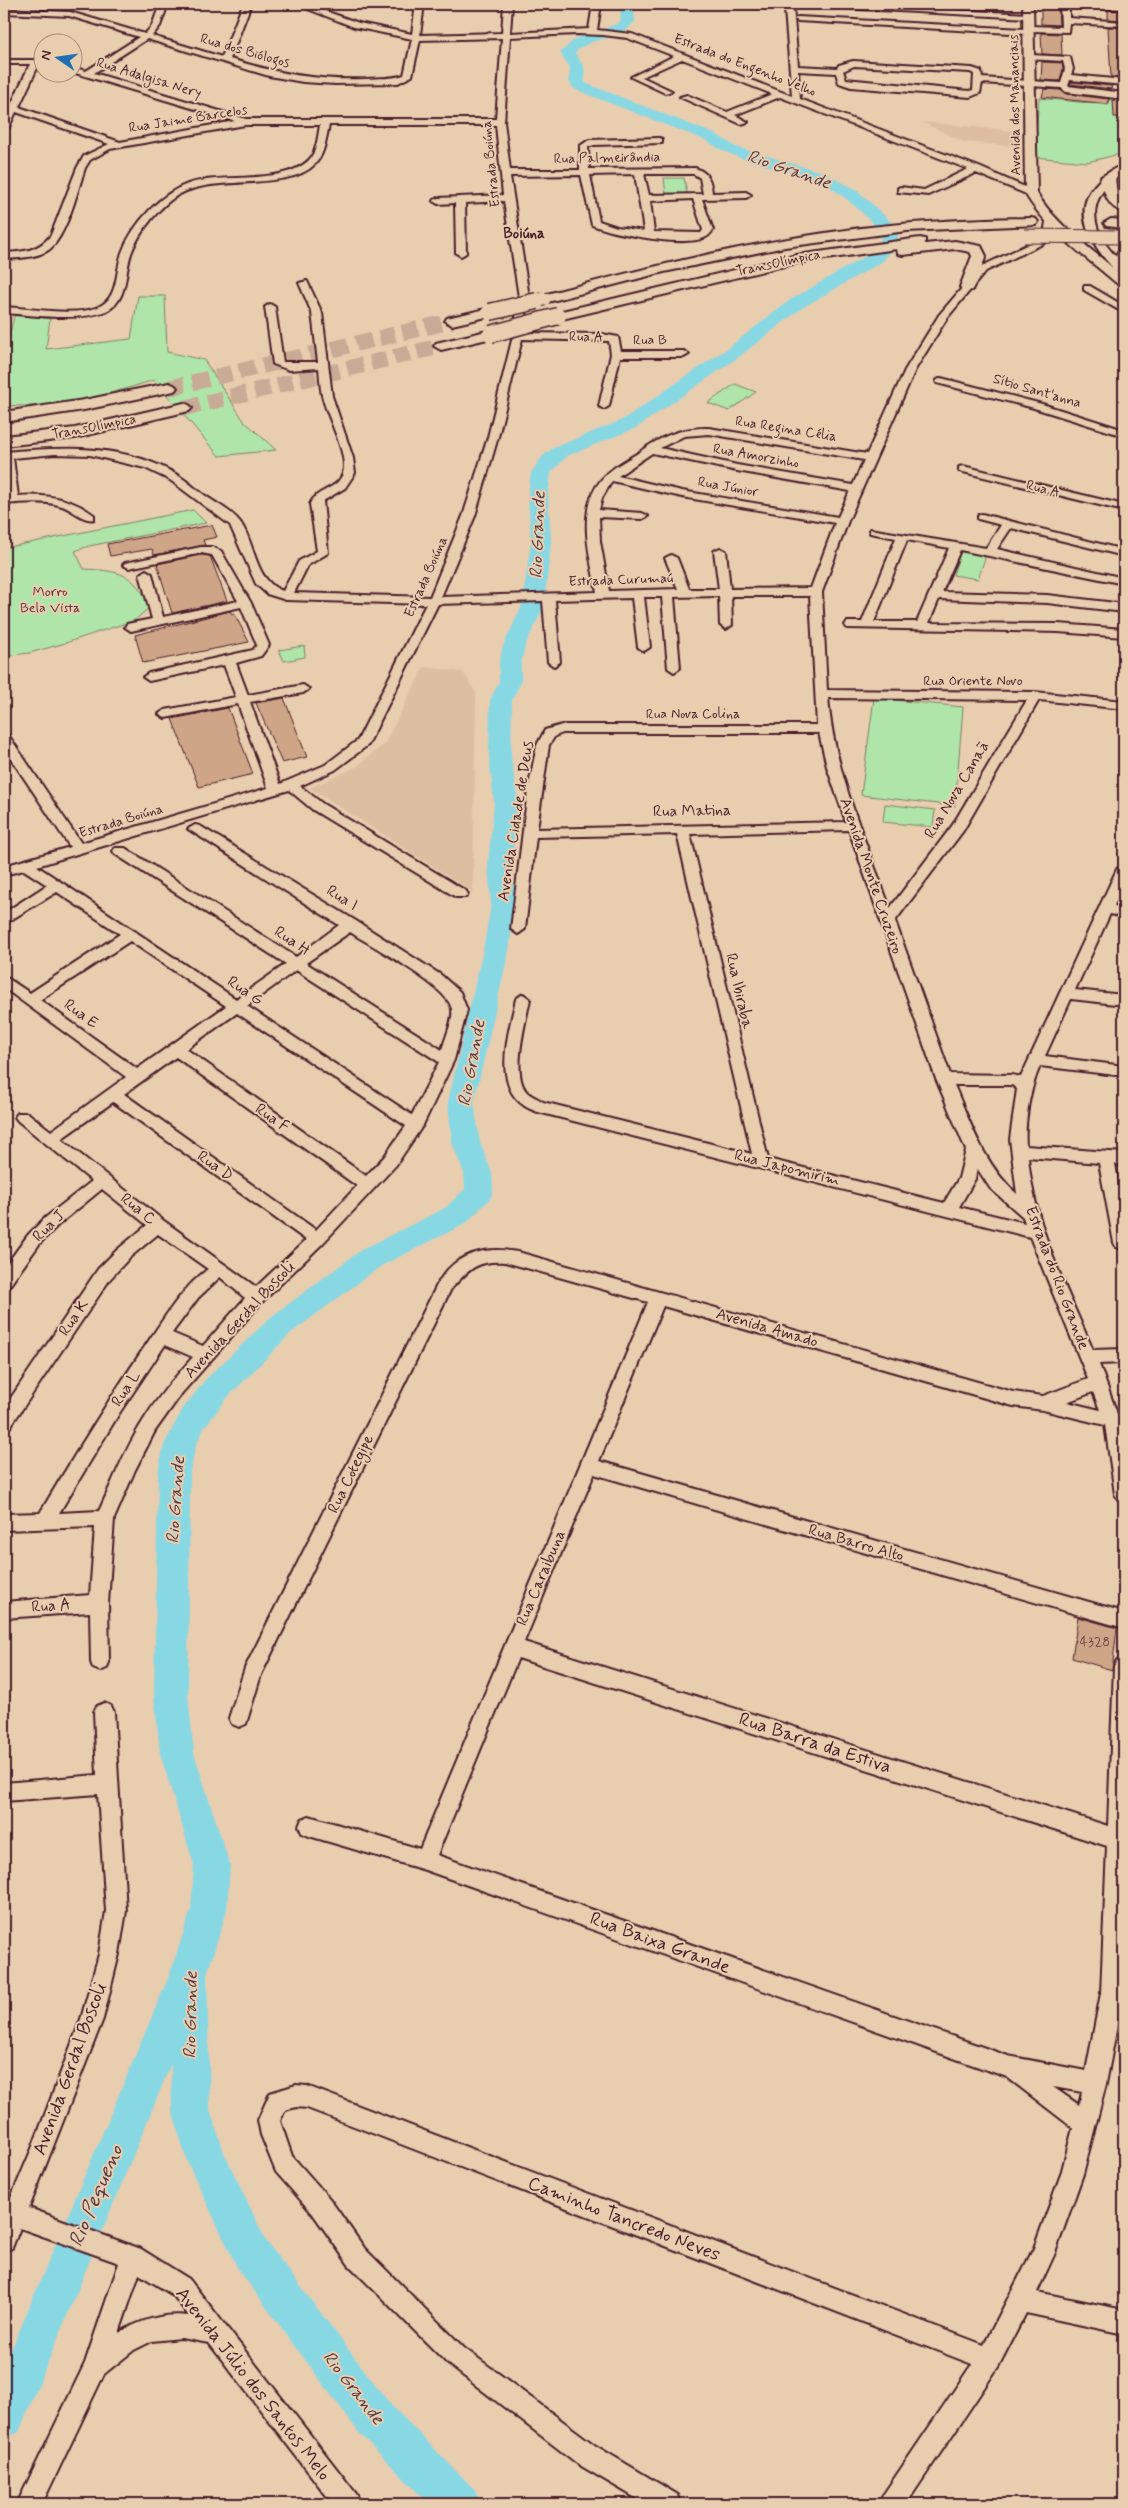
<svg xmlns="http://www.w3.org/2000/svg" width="1128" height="2508" font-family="Mynerve,sans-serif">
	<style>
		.built { fill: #ddbea1 }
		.green { fill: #afe5a8; stroke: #7c826a }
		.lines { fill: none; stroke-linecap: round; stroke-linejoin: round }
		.river { fill: #88d8e4; fill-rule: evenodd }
		.building { fill: #cfa587; stroke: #4a1f2b }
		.highway-tunnel { stroke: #c8aa95; stroke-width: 16; stroke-dasharray: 16 8; stroke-linecap: butt }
		.minor-casing { stroke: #4a1f2b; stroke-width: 4 }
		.major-casing { stroke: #4a1f2b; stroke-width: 4 }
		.highway-casing { stroke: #4a1f2b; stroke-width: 4 }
		.minor { fill: #e8cdaf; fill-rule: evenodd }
		.major { fill: #e8cdaf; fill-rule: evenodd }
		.highway { fill: #e8cdaf; fill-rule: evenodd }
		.highway-bridge-far1-casing { stroke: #4a1f2b; stroke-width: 15; stroke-linecap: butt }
		.highway-bridge-casing { stroke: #4a1f2b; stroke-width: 19; stroke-linecap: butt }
		.highway-bridge-far1 { stroke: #e8cdaf; stroke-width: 13 }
		.highway-bridge { stroke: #e8cdaf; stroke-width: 16 }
		.labels { text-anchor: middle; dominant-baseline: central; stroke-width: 4; stroke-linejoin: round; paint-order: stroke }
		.far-street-label { font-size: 14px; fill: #4a1f2b; stroke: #e8cdaf }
		.far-park-label { font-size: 14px; fill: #543338; stroke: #e8cdaf }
		.number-label { font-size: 14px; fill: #6b4042 }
		.far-neighbourhood-label { font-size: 15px; font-weight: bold; fill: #4a1f2b; stroke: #e8cdaf }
		.street-label { font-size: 16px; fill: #4a1f2b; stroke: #e8cdaf }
		.water-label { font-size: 18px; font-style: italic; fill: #533b47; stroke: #e8cdaf }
		.near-street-label { font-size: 19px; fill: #4a1f2b; stroke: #e8cdaf }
		.near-water-label { font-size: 21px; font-style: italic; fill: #533b47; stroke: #e8cdaf }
	</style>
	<rect width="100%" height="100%" fill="#e8cdaf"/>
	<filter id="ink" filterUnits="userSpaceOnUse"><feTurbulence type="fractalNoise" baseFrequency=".02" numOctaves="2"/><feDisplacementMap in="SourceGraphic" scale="10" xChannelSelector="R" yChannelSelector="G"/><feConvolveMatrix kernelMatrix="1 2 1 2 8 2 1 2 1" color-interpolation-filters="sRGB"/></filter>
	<g filter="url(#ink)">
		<!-- built -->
		<g class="built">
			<polygon points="922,122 1015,131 1015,146 964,142"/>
			<polygon points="424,667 463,672 476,693 473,892 310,788 356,767 385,743"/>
		</g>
		<!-- green -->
		<g class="green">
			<polygon points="1110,97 1124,98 1124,153 1087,162 1034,157 1039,98 1109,105"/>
			<polygon points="664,178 684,178 687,194 666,194"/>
			<path d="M138,296H165L167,352L204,360L244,421L276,450L219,456L154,380C103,396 58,410 4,405V356L15,313L50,319L46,349L131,339Z"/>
			<polygon points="735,384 756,392 729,411 708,403"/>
			<path d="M193,510L206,523L89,546L75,551L84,569C119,571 134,572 150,607L135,620L62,644L29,653L4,656V548Z"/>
			<polygon points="961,551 986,555 978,579 953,575"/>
			<polygon points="304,646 305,657 284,661 279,650"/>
			<polygon points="874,698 963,707 955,806 861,795"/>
			<polygon points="885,804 935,810 933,827 883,822"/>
		</g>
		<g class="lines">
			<!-- river -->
			<path class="river" d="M625,4H639L634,10L635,21C620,42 591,35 575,53L584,67L585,83L717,135L736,147L825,173L858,191L893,224L898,235L897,243L883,261L802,308L740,356L636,428L567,456L551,473L548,495L551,542L544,606L525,646L521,663V682L512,700L511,756L518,803L512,864L515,905L509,950L474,1102L480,1143L492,1173L493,1192L489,1200L465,1224L381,1266L291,1333L227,1398L204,1428L196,1445L190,1472L188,1695L194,1753L230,1865L227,1910L207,1974L210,2110L225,2155L266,2241L390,2404L474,2489L481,2504H429L360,2434L238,2269L187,2161L172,2110L171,2064L19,2432L4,2438V2367L169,1976L191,1910L194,1865L160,1753L154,1695L158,1472L164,1445L182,1410L205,1380L271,1317L361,1250L445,1208L465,1189L464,1173L452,1143L448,1102L483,950L491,905L488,864L494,803L489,756L490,700L499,682V663L503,646L522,606L531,542L528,495L531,473L542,457L553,448L622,420L728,348L790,300L871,253L881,242L880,230C859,210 840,189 812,179C776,166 738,163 707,141L574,89L569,81L570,67L560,53L575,39L617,24L621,20L620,10Z"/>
		</g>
		<!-- building -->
		<g class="building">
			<polygon points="1041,7 1058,8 1059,25 1041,24"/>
			<polygon points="1108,10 1124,11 1124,20 1108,19"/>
			<polygon points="1108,27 1124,28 1124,78 1111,77"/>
			<polygon points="1041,33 1061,34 1062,55 1042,54"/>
			<polygon points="1042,62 1062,63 1063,69 1060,81 1041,80"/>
			<polygon points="1071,82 1112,86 1111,89 1070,84"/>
			<polygon points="1044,89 1060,90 1066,94 1109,99 1108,104 1042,97"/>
			<polygon points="1113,100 1124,101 1124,117 1114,117"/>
			<polygon points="212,525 217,537 203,540 205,545 154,555 152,549 110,556 107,544"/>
			<polygon points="201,555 210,556 227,601 172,613 157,564"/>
			<polygon points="230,611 232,614 234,613 249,642 143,663 135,635"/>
			<polygon points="284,698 307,757 282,763 256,703"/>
			<polygon points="228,708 253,774 199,787 172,719"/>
			<polygon points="1078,1617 1117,1628 1112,1670 1072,1658"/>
		</g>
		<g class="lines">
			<!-- highway-tunnel -->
			<g class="highway-tunnel">
				<polyline points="169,388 452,321"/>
				<polyline points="184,408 441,346"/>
			</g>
			<!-- minor casing -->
			<g class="minor-casing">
				<g id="minor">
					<path d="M160,4H168L160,26L152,36L222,57L243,4H251L230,59C277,73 316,81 366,79C379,78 392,79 404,75L412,39L354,27L295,4H305L359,23L412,34L416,4H424L420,35L502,33L504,4H512L510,33L589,29L593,4H601L597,30L632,34L792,96L785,10L737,6L733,4H793L794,19L798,17L1026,29V26H1029L1061,27L1060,4L1124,5V9L1069,7V18L1124,22V26L1069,23L1068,32L1032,31V34H1029L798,21L794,19L798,66L837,68L839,65L853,61L972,68L981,71L982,78L1061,83L1065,69L1063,61L1027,59V55H1030L1070,57L1073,69L1071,75L1124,80V85L1070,80L1068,86L1124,93V99L1066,92L1061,88L982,83L980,93L970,97L851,87L839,83L836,73L798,71L800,99L979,167L1034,191L1036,193L1031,196L976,173L928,195L898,192V188L901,187L924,190L968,169L780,97L735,115L748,122L741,124L680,97L687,95L727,112L772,94L682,59L642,77L672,91L665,93L631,77L674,56L627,38L603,35L577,34L510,37L504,122L510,170H580V146L589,140L659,138L662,139V143L594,145L588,147L589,169L695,168C708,172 711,181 712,193L746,192L751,195L746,198L702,199L713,230C710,234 709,236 704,238C682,247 614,234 592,225L581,175L510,176L529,297L523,333L602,334L618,337L621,351H684L689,354L684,357H620L609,406L604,409L599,406L611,354L609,341L522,339L498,437L475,516L441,597L597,592C590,558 576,509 601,480C611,468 625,461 638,453C660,437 681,427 709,428L867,454L905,370L939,315L980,267L1035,241L1044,234L1047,216L1055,218L1054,234L1049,241L986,271L947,318L915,370L848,521L822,592L827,690L1035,692L1124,701V709L1039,700L963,831L895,921L950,1074L1012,1075L1021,1077L1117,869L1124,865V883L1114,906L1124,907V917L1110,914L1075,990L1124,995V1005L1071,999L1045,1056L1124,1066V1076L1040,1066C1030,1089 1024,1120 1026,1146L1124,1153V1165L1115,1164L1124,1212V1249L1116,1247L1114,1243L1099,1163L1028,1157C1034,1226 1066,1288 1093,1350L1124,1349V1363L1099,1364L1124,1433V1502L1118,1499L1115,1494L1105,1425L1043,1410L1013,1406L663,1306L599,1461L1124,1612V1628L594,1474L524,1642L1108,1826L1114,1666L1117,1660L1124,1657L1123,1993L1106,2084L1083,2174L1055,2253L1037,2292L1124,2310V2334L1026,2313L998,2367L906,2504H880L883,2495L972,2364L307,2108L296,2107L285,2110L280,2121L292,2156L329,2198L365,2249L464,2348L596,2446L678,2495L681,2504H646L578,2464L448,2364L349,2265L313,2214L276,2172L261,2135L258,2120L270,2093L296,2085L307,2086L984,2345L1034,2248L1061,2174L1073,2128L1007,2077L425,1870L309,1836L302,1833L299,1826L302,1819L309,1816L420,1849L648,1302L505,1262C477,1260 469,1269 451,1289L261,1675L246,1724L239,1727L232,1724L229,1718L245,1668L437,1285C454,1253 485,1246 518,1252L1013,1392L1043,1396L1088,1379L1030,1237L538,1112C488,1097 508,1036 516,999L523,994L530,999C526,1021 511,1072 526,1091C530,1096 538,1098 543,1102L752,1154L677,834L536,837L525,929L518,934L511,929L528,790L537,745L545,730L562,725H817L810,596H731L732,625L726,629L720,625L719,596L674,597L680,668L674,672L668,668L662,597H644L650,647L644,651L638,647L632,598L555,600L560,662L554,666L548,662L543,601L438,604L368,745L335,770L300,786L323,804L466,891L468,894L466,897H456L313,810L289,790L37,866L236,999L286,964L115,854L113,851L115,848H125L296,957L339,925L188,829L195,825L200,826L356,921L441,975L460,992L467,1010L454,1060L423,1125L396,1165L323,1243L262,1302L182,1393L155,1431L135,1470L114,1519L108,1603L109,1662L107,1668L100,1671L93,1668L91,1662L90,1612L4,1618V1602L90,1595L95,1527L4,1530V1514L40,1513C75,1454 111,1396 150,1339C167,1314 183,1287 208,1269L158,1234L129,1258L110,1279L10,1427L4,1429V1408L98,1269L117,1250L147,1225L102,1189L57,1226L40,1243L10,1285L4,1286V1268L28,1235L45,1218L92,1181L18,1121L15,1117L18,1113H28L51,1131L126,1077L4,988V976L30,993L120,934L57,892L4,924V913L47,885L24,870L4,875V866L70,847L4,748V735L9,736L81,843L268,788L238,704L165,718L159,714L165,710L236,697L224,665L149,681L143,677L149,673L253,650L257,645L241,607L131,631L125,627L127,624L152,619L140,574L146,570L152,574L163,617L238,601L212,555L201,553L129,568L123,565L125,563L201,547H212L221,551L251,603L269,645L261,656L236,663L248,695L303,685L309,689L303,693L250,702L280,784L325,765L358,740L426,604L286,600L267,594L256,584L230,525L170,480L145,468L90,455L55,454L13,458L18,496C46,494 72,498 94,515V519C84,522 72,509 62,506C43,500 23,503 4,504V498L7,497L4,452C62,447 127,443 179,476C188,482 197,490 207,497C217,504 233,512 240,522C256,544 254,581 283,591L299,561L317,551L310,504C316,489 338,490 343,473C349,455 326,415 322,395C320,387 320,377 319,368L289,370L273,364L265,307L270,304L275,307L283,362H318L312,313L299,283L307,281L322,313L332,396L353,458L355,473L345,488L323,501L328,553L308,565L294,593L430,597L463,516L488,437L513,336L519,297L504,201L465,203L466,253L461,256L456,253L455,203L438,204L433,201L438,198L503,195L496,125H329C326,137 325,154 315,164C288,192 217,174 180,194C161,204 140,231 132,251C124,270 129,301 106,311C78,322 33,315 4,313V307C30,308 75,317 98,307C120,298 115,268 123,250C134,223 160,194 188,184C221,172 283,186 309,160C317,152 318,135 320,125H245L110,149L90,160L85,168C78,189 68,231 52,247C41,258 19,258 4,259V253C23,252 39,251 51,235L77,168L84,156L109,144L16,112L8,129L4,132V120L30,64H4V60H42V64H39L19,107L120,142L235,121L72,72V67L86,71L139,37L69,16L4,13V9L70,12L145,34L152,26ZM502,38L496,119H246L94,73L147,39L269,76L303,82L335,84L398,83L412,76L420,40ZM854,66L970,72L974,74L973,90L969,91L846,79L843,71ZM635,174L644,231L617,227L599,221L590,175ZM644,174H694L700,178L703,194L649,195ZM693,199L703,230L701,233L654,232L650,201ZM709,434L864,460L853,485L737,465L660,448L684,436ZM652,453L737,471L850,491L838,517L682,491L618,476ZM612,481L682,497L835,523L811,588L730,589L726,551L720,548L714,551L719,589H689L677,558L671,555L665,558L678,589L609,591L600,541L599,517L642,519L648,516L642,513L599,510L602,498ZM828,698L1027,700L952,826L890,908C865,839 834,771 828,698ZM563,733H819L827,767L846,822L537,829L549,745L555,736ZM849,830L936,1079L966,1150L959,1178L944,1203L768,1159L690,834ZM350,932C370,945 449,987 452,1009C454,1020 445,1038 442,1050L306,963ZM130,941L226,1006L137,1069L40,1000ZM296,970L439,1062L412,1115L247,1006ZM237,1013L406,1126L384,1157L366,1176L186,1049ZM176,1057L357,1186L316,1230L124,1094ZM954,1085H1012L1017,1089L1010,1139L1017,1194C984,1165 971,1124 954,1085ZM113,1102L306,1240L256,1287L164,1221L61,1139ZM977,1168L990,1188L1023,1217L1025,1223L959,1207L975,1179ZM220,1277L245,1298L203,1346L172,1333L198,1298ZM165,1345L193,1357C175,1377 157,1398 143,1421C125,1449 113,1481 99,1511L59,1513L120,1412ZM1093,1392L1100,1410L1067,1402ZM518,1658L1107,1846L1101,1993L1086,2071L1008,2056L437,1855ZM1053,2087L1082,2092L1079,2105Z"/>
					<polygon points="800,4 844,4 1028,14 1032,16 1028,18 804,6"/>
					<polygon points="1084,286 1090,286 1124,306 1124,313 1084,290"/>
					<polygon points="941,378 1042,404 1124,430 1124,436 1034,408 937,383 936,381"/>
					<polygon points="963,466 1124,505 1124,511 959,471 959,467"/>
					<path d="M982,514L1124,550V556L1011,528L997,549L1124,578V584L960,550L942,592L1047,595L1124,604V612L1047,603L939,599L929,623L1058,624L1124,629V637L1058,632L847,628L845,625L847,622H862L896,538L870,533V529L986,548L1001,525L978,519V515ZM907,540L949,548L917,622H874Z"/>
					<path d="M104,1703L111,1706L114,1712L126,1911L119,1954L103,2019L29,2208L141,2249L189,2279L357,2495L360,2504H333L209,2343L181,2338L152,2341L134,2350L104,2374L42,2504H17L85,2363L119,2263L20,2228L12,2248L4,2251V2214L33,2146L81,2019L99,1954L106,1911L98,1794L4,1801V1783L97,1775L94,1712L97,1706ZM139,2274L173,2295L189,2316C163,2313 141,2320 119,2333Z"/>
				</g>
			</g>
			<!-- major casing -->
			<g class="major-casing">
				<path id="major" d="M1023,4H1033L1037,193C1052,221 1089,247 1113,268C1091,244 1070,210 1098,182C1105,175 1114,167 1124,165V173C1097,189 1086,212 1104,242C1110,251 1118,258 1124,266L1122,269H1114L1124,277V287L1120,286C1089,259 1045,229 1025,193Z"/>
			</g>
			<!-- highway casing -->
			<g class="highway-casing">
				<g id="highway">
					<path d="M1108,173L1115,177L1117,195L1124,201V212C1107,208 1104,192 1101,177Z"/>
					<path d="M1031,218L1036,219L1038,222L1036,225L907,231L785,247L664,272L544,303L537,299L539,296C640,269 742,244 846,230C907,222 969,219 1031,218Z"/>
					<polygon points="1111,219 1124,220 1124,228 1106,226 1104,223"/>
					<polygon points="920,238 925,239 925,244 955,241 981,246 986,256 972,290 967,291 960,287 972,256 970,252 955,249 903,255 898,254 897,249 797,263 558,320 551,316 558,312 797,255"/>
					<polygon points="1124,250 1124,274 1122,274 1115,270 1114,260 1119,251"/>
					<polygon points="490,308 497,312 495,315 452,325 445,321 447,318"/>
					<polygon points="491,330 498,334 496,337 441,350 434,346 436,343"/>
					<polygon points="169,383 174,385 177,388 174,391 84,410 4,422 4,412 84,400"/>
					<polygon points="184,403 189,405 192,408 189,411 75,438 4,446 4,436 75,428"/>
				</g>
			</g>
			<!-- minor -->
			<use href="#minor" class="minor"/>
			<!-- major -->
			<use href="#major" class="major"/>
			<!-- highway -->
			<use href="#highway" class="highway"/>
			<!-- highway-bridge-far1 casing -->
			<g class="highway-bridge-far1-casing">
				<g id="highway-bridge-far1">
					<polyline points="1024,236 1118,237"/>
					<polyline points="532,302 544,299"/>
				</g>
			</g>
			<!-- highway-bridge casing -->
			<g class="highway-bridge-casing">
				<g id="highway-bridge">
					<polyline points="490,312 537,301"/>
					<polyline points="491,334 558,316"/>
				</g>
			</g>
			<!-- highway-bridge-far1 -->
			<use href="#highway-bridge-far1" class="highway-bridge-far1"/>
			<!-- highway-bridge -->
			<use href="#highway-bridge" class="highway-bridge"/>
		</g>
	</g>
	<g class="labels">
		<!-- far-street labels -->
		<g class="far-street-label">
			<text transform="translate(245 51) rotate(16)">Rua dos Biólogos</text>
			<text transform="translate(745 65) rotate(21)">Estrada do Engenho Velho</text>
			<text transform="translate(149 78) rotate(17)">Rua Adalgisa Nery</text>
			<text transform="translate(1015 105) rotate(-91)">Avenida dos Mananciais</text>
			<text transform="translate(188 119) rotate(-9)">Rua Jaime Barcelos</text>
			<text transform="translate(607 158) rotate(-1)">Rua Palmeirândia</text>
			<text transform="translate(491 164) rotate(-96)">Estrada Boiúna</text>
			<text transform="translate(778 263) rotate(-12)">TransOlímpica</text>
			<text transform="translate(586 337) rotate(1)">Rua A</text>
			<text x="650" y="340">Rua B</text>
			<text transform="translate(1037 391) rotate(16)">Sítio Sant'anna</text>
			<text transform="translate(94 427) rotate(-11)">TransOlímpica</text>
			<text transform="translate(786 429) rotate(9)">Rua Regina Célia</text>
			<text transform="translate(756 456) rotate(10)">Rua Amorzinho</text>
			<text transform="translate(728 487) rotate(10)">Rua Júnior</text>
			<text transform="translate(1043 489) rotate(14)">Rua A</text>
			<text transform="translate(426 577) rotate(-66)">Estrada Boiúna</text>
			<text transform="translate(621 580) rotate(-2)">Estrada Curumaú</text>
			<text x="973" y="681">Rua Oriente Novo</text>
			<text x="693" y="714">Rua Nova Colina</text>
			<text transform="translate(121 821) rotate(-17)">Estrada Boiúna</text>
		</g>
		<!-- far-park labels -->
		<g class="far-park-label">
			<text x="50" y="592">Morro<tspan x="50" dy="16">Bela Vista</tspan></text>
		</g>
		<!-- number labels -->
		<g class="number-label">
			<text x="1095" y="1642">4328</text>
		</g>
		<!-- far-neighbourhood labels -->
		<g class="far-neighbourhood-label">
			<text x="524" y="234">Boiúna</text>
		</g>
		<!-- street labels -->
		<g class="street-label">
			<text transform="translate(957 790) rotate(-59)">Rua Nova Canaã</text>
			<text transform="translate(692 811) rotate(-1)">Rua Matina</text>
			<text transform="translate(516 821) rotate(-81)">Avenida Cidade de Deus</text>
			<text transform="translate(871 876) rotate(71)">Avenida Monte Cruzeiro</text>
			<text transform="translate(342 898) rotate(32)">Rua I</text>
			<text transform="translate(292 941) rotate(33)">Rua H</text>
			<text transform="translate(245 991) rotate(34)">Rua G</text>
			<text transform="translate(739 991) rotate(77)">Rua Ibiraba</text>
			<text transform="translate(81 1014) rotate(36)">Rua E</text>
			<text transform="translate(272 1118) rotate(35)">Rua F</text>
			<text transform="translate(215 1166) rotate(35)">Rua D</text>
			<text transform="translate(787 1168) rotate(14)">Rua Japomirim</text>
			<text transform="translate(138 1209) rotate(39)">Rua C</text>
			<text transform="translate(49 1226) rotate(-44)">Rua J</text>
			<text transform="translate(1057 1278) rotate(69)">Estrada do Rio Grande</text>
			<text transform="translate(74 1318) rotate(-56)">Rua K</text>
			<text transform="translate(240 1320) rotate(-47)">Avenida Gerdal Boscoli</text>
			<text transform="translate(767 1328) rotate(16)">Avenida Amado</text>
			<text transform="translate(126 1389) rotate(-57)">Rua L</text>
			<text transform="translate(351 1474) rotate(-64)">Rua Cotegipe</text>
			<text transform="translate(856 1543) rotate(16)">Rua Barro Alto</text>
			<text transform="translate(541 1578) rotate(-67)">Rua Caraibuna</text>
			<text transform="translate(51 1606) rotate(-4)">Rua A</text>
		</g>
		<!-- water labels -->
		<g class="water-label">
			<text transform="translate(789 170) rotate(19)">Rio Grande</text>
			<text transform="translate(538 535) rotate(-88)">Rio Grande</text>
			<text transform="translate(472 1063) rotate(-80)">Rio Grande</text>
			<text transform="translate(176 1500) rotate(-86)">Rio Grande</text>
			<text transform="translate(191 2015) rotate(-89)">Rio Grande</text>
			<text transform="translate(353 2388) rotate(52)">Rio Grande</text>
		</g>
		<!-- near-street labels -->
		<g class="near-street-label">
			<text transform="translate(815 1743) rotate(18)">Rua Barra da Estiva</text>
			<text transform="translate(660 1943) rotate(20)">Rua Baixa Grande</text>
			<text transform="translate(70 2069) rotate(-70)">Avenida Gerdal Boscoli</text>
			<text transform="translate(624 2219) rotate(21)">Caminho Tancredo Neves</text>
			<text transform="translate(253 2384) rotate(52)">Avenida Júlio dos Santos Melo</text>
		</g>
		<!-- near-water labels -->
		<g class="near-water-label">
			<text transform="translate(96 2196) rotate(-67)">Rio Pequeno</text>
		</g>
	</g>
	<!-- margin -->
	<rect width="1128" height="2508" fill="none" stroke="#e8cdaf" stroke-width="20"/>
	<rect x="10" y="10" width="1108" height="2488" fill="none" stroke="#4a1f2b" stroke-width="2" filter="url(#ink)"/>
	<!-- north arrow -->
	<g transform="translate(58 58) rotate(283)"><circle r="24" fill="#e8cdaf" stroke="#a9877a"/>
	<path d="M0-4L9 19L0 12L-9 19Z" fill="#1f6fb2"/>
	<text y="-8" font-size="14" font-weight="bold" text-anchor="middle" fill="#4a1f2b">N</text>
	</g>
</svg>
